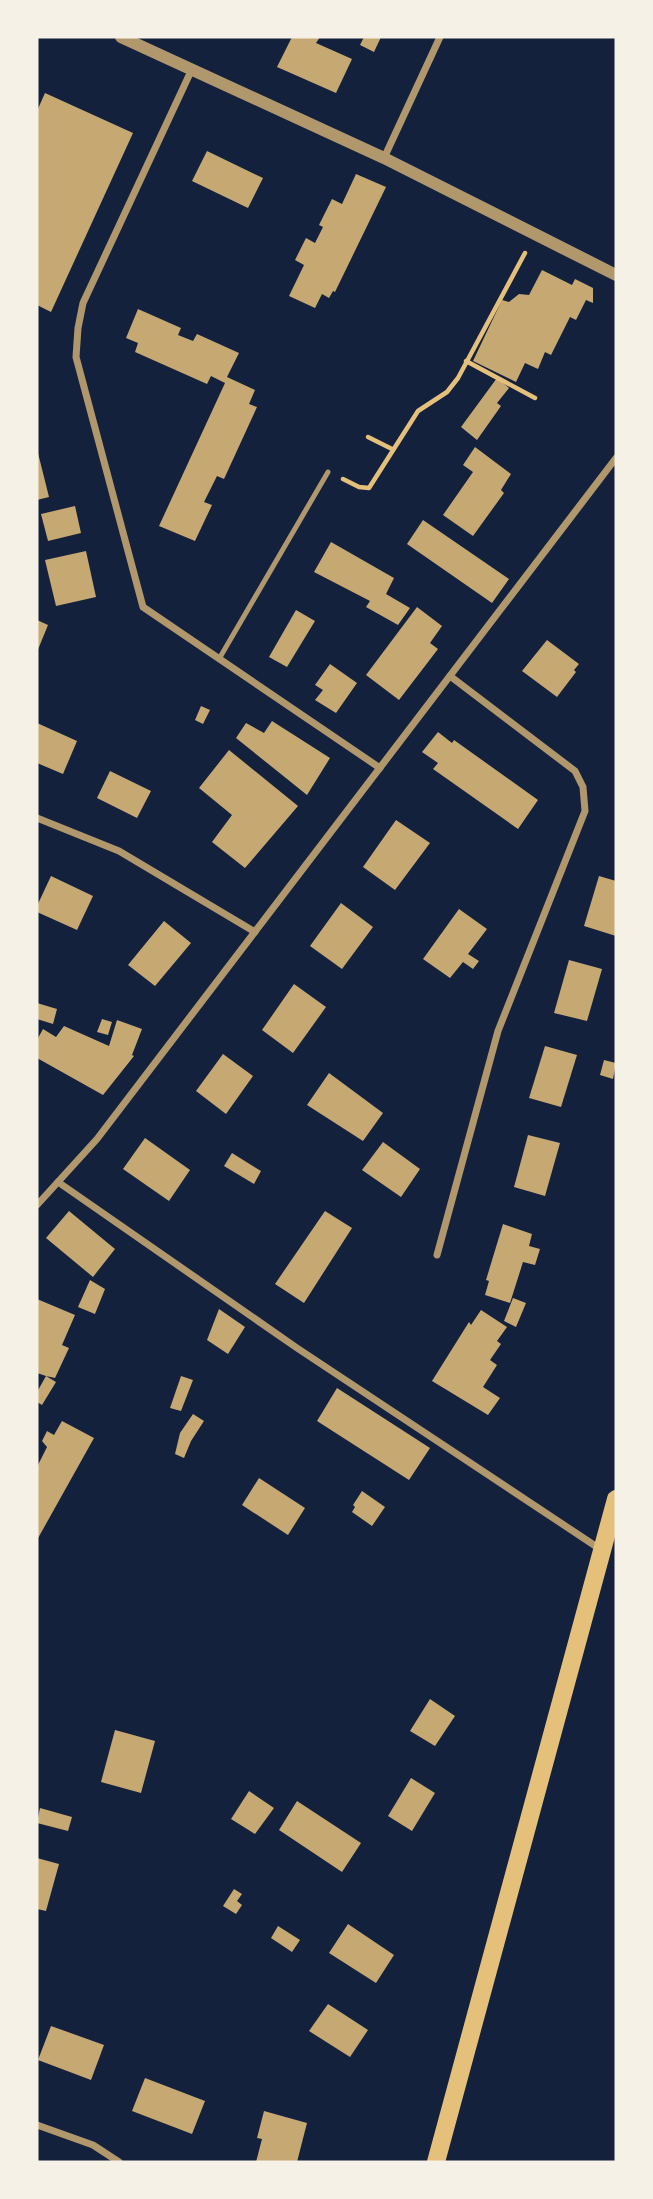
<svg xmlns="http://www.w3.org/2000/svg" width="653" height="2199" font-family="Ubuntu,sans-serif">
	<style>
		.building { fill: #c6a872 }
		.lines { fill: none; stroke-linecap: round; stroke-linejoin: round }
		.path { stroke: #e5c07b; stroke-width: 4.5 }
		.service { stroke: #b1986c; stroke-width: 5 }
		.minor { stroke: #b1986c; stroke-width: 7 }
		.tertiary { stroke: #b1986c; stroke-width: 12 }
		.primary { stroke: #e5c07b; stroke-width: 18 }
	</style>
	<rect width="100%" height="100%" fill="#14213d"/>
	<!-- building -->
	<g class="building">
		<polygon points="292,37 320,37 316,43 352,59 336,93 277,67"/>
		<polygon points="364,37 381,37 374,52 360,45"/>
		<polygon points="45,93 133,133 51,312 37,305 37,111"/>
		<polygon points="207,151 263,178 248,208 192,181"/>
		<polygon points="356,174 386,187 335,292 333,291 329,298 322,294 315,308 289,296 304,265 295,260 306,238 315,243 323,227 319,225 332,199 342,204"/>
		<polygon points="542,270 572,285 575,279 593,288 593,303 586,300 576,320 570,317 551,355 545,352 538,369 525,363 516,382 473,361 502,300 509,302 519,294 529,295"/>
		<polygon points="138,309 181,328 178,335 193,341 197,334 239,353 227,377 255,390 249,404 257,407 224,479 217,476 204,502 212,505 195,541 159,526 225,383 211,376 207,384 135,352 138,343 126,338"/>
		<polygon points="497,378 509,388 497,403 501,406 477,440 461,427"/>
		<polygon points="475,447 511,474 501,490 504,493 473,536 443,515 473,472 463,465"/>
		<polygon points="37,449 49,497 37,500"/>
		<polygon points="75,506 81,533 48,541 41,514"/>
		<polygon points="423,520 509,579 492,603 407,544"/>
		<polygon points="331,542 394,578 386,594 410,608 398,625 366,607 370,601 314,572"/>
		<polygon points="86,551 96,597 56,606 45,560"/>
		<polygon points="417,607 442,626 430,643 438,649 399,700 366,675"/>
		<polygon points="296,610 315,621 287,667 269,657"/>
		<polygon points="37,620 48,625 37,652"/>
		<polygon points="547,640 579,664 574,670 576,672 557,697 522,671"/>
		<polygon points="330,664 357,683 336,713 315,700 323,690 315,685"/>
		<polygon points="201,706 210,710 203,724 195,720"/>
		<polygon points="272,721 330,758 307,795 236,738 246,723 264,733"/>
		<polygon points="37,723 77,741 63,774 37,763"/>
		<polygon points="438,732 452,743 454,740 538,800 518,829 433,769 438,763 422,752"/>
		<polygon points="229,750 298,806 245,868 212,842 232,815 199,788"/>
		<polygon points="110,771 151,791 137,818 97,798"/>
		<polygon points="396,820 430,843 395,890 363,867"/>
		<polygon points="51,876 93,896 77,930 37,912 37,906"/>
		<polygon points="599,876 616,881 616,936 584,926"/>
		<polygon points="341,903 373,927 342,969 310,946"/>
		<polygon points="459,909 487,929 468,954 479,961 473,969 463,962 450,978 423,959"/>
		<polygon points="164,921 191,943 155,986 128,965"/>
		<polygon points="569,960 602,969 587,1021 554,1013"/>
		<polygon points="294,984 326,1007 293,1053 262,1030"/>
		<polygon points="37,1003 57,1009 53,1024 37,1019"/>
		<polygon points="102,1019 112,1022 108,1035 97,1032"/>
		<polygon points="117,1020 142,1029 132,1055 134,1056 103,1095 37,1058 37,1040 43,1029 56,1037 64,1026 109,1046"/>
		<polygon points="545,1046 577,1055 561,1107 529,1098"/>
		<polygon points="223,1054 253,1076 226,1114 196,1091"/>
		<polygon points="604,1060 616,1063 613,1079 600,1075"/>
		<polygon points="329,1073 383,1113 363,1141 307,1105"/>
		<polygon points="528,1135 560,1143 545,1196 514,1187"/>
		<polygon points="145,1138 190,1170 169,1201 123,1169"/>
		<polygon points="383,1142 420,1169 401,1197 362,1170"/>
		<polygon points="232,1153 261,1171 254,1184 224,1166"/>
		<polygon points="69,1211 115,1249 93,1277 46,1238"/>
		<polygon points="325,1211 352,1228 304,1303 275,1284"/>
		<polygon points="503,1224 532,1234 529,1246 540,1249 535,1265 523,1262 510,1303 485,1295 489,1281 486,1280"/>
		<polygon points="90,1280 105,1289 95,1314 78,1307"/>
		<polygon points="513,1298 526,1303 516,1327 504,1321"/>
		<polygon points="37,1299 75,1315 62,1345 69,1348 55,1378 46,1376 56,1382 42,1405 37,1402 37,1392 46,1376 37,1373"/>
		<polygon points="219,1309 245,1327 228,1354 207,1340"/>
		<polygon points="481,1310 507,1327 497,1341 501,1344 490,1360 497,1365 483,1387 500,1398 488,1415 432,1381 469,1322 471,1325"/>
		<polygon points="181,1376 193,1380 181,1411 170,1408"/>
		<polygon points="337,1388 430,1448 409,1480 317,1421"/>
		<polygon points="193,1414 204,1421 191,1441 184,1458 175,1454 180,1433"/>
		<polygon points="62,1421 94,1438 37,1540 37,1467 47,1447 42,1441 47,1431 54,1435"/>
		<polygon points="259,1478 305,1508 288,1535 242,1505"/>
		<polygon points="362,1491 385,1507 372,1526 352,1512 355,1507 353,1505"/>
		<polygon points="430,1699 455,1716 435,1746 410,1731"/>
		<polygon points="115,1730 155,1741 141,1793 101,1782"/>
		<polygon points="411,1778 435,1793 412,1831 388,1816"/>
		<polygon points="249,1791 274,1808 255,1834 231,1819"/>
		<polygon points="297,1801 361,1843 342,1872 279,1830"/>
		<polygon points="40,1808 72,1817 68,1831 37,1823"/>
		<polygon points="37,1858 59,1864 46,1911 37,1909"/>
		<polygon points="234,1889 242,1894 237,1901 242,1905 236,1914 223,1906"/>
		<polygon points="348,1924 394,1955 376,1983 329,1953"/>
		<polygon points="278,1926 300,1940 292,1952 271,1938"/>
		<polygon points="328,2004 368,2030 350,2057 309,2031"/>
		<polygon points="51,2026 104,2045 91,2080 38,2060"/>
		<polygon points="145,2078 205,2101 192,2134 132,2111"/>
		<polygon points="264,2111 307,2123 297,2162 256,2162 262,2139 257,2138"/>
	</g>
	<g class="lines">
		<!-- path -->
		<g class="path">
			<polyline points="466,361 535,398"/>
			<polyline points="368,437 392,449"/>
			<polyline points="343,479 359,487 369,488 418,411 447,392 458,378 525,253"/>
		</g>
		<!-- service -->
		<polyline class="service" points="219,659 328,472"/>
		<!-- minor -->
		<g class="minor">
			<polyline points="192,69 83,303 78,328 76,357 143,607 380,768"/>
			<polyline points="384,158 440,37"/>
			<polyline points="37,818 119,851 255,932"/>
			<polyline points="58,1182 297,1348 600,1549"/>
			<polyline points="37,1205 97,1139 616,458"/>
			<polyline points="437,1255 498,1031 585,811 583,787 575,771 450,676"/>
			<polyline points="37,2125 93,2145 119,2162"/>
		</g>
		<!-- tertiary -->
		<polyline class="tertiary" points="121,37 384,158 616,275"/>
		<!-- primary -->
		<polyline class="primary" points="436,2162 616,1499"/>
	</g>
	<!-- border -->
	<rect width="653" height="2199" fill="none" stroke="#f6f1e7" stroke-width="77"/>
</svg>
